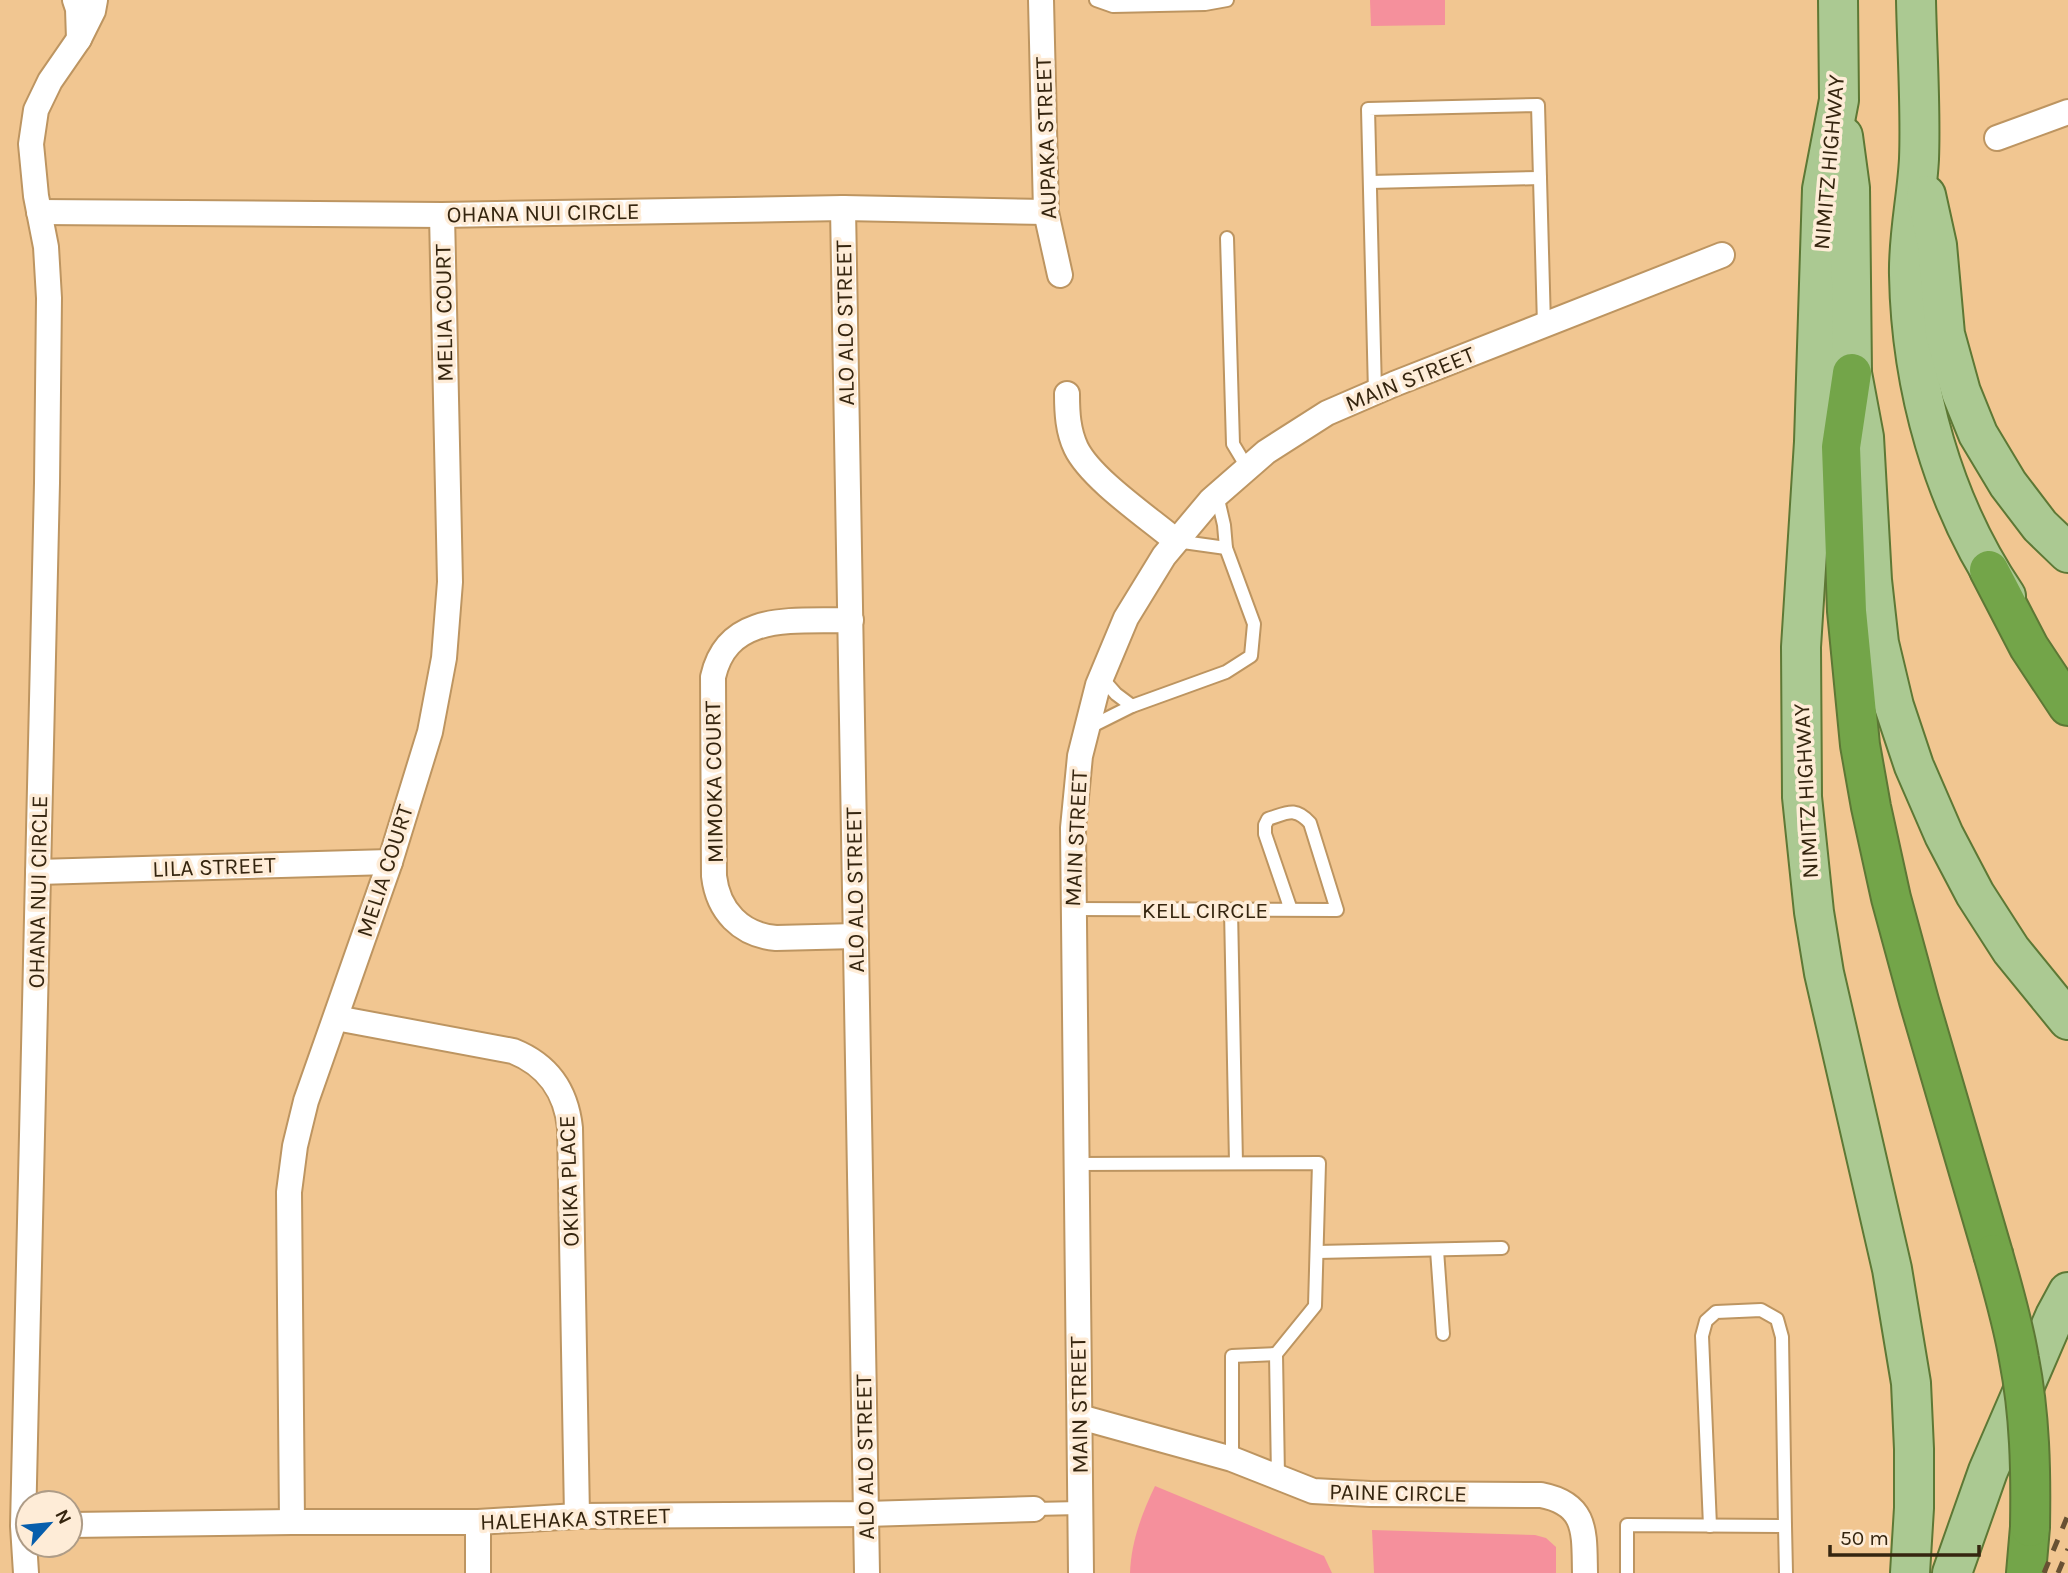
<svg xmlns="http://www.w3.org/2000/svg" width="2068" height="1573" font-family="Karla,sans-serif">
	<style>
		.pitch { fill: #f5909c }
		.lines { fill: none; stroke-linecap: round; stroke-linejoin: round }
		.lane-casing { stroke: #bd9561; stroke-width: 16 }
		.street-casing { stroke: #bd9561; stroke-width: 28 }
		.primary-casing { stroke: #5d7835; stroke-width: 42 }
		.highway-casing { stroke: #5d7835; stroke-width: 42 }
		.lane { stroke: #fff; stroke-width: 12 }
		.street { stroke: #fff; stroke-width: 24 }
		.primary { stroke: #abc992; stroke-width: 38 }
		.highway { stroke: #73a549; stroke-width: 38 }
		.rail { stroke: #685133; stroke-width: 5; stroke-dasharray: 12 12; stroke-linecap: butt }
		.highway-bridge-casing { stroke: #5d7835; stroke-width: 42; stroke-linecap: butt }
		.highway-bridge { stroke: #73a549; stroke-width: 38 }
		.labels { text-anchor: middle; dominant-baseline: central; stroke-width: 7; stroke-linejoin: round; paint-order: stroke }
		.street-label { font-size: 23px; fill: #35250f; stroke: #feecd7 }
	</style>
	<rect width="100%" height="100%" fill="#f1c691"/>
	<!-- pitch -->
	<g class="pitch">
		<polygon points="1370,0 1445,0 1445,25 1371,26"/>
		<path d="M1155,1486L1324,1556L1332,1573H1130C1131,1542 1142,1513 1155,1486Z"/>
		<polygon points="1372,1530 1535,1535 1546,1538 1556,1547 1556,1573 1374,1573"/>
	</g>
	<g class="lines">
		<!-- lane casing -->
		<g class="lane-casing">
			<g id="lane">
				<polyline points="1096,0 1113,6 1205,4 1227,0"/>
				<polyline points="1370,182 1540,178"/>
				<polyline points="1227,238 1233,444 1248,469"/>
				<polyline points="1375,392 1368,109 1538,105 1544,325"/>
				<polyline points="1176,541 1226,548"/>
				<polyline points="1101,677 1116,694 1132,706"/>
				<polyline points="1088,728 1132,706 1226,672 1251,656 1254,624 1226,548 1224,525 1217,495"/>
				<path d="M1072,909L1337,910L1310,823C1295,806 1287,813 1268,819L1265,825V834L1291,910"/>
				<polyline points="1231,910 1236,1163"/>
				<polyline points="1076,1164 1319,1163 1315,1306 1276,1354 1278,1477"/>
				<polyline points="1437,1250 1443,1334"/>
				<polyline points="1317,1252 1502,1248"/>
				<polyline points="1232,1459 1232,1356 1276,1354"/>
				<polyline points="1034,1509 1080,1508"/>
				<polyline points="1710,1526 1702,1336 1706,1321 1716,1312 1761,1310 1777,1319 1782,1337 1785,1526"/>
				<polyline points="1627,1573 1627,1525 1785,1526 1786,1573"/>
			</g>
		</g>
		<!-- street casing -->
		<g class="street-casing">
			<g id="street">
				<polyline points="75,0 78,9 79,39"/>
				<polyline points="1041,0 1046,212 1060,275"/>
				<polyline points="1997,138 2068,112"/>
				<polyline points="843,208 867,1573"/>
				<polyline points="39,212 442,215 843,208 1046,212"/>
				<path d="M1067,394C1067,413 1068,431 1076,448C1091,479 1149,518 1176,541"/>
				<path d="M851,620C797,622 728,610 713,677L714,876C718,911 741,935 776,938L856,936"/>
				<polyline points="38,872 390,862"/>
				<path d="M336,1018L513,1051C548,1065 566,1091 570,1128L577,1516"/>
				<path d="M1080,1417L1232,1459L1313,1491L1370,1494L1541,1495C1588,1504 1584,1533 1585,1573"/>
				<polyline points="292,1522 289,1192 295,1146 306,1101 390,862 430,732 444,658 450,582 442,215"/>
				<polyline points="70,1525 292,1522 478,1522 577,1516 866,1514 1034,1509"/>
				<polyline points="26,1573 23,1526 47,483 49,298 46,247 36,196 31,144 36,110 50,81 79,39 93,11 95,0"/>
				<polyline points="478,1573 478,1522"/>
				<polyline points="1081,1573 1073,828 1080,756 1098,685 1126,618 1164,556 1211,500 1266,452 1327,413 1394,384 1722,255"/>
			</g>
		</g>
		<!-- primary casing -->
		<g class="primary-casing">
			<g id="primary">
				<polyline points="1838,0 1839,100 1822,189 1814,442 1801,647 1802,797 1814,912 1824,973 1892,1269 1911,1383 1914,1449 1914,1508 1910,1573"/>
				<path d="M1916,0C1917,52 1921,107 1919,159C1917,198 1908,236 1909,275C1911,387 1943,503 2006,596"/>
				<polyline points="1843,136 1850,188 1852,373 1864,437 1872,580 1879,643 1894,706 1914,766 1944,835 1975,894 2011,950 2068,1020"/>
				<polyline points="1926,195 1937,245 1945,334 1961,392 1978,434 2008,484 2040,526 2068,553"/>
				<polyline points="1952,1573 1988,1471 2055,1316 2068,1292"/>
			</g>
		</g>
		<!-- highway casing -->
		<g class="highway-casing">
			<g id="highway">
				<polyline points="1852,373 1841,447 1847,611 1860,745 1871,807 1891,898 1919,1001 1993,1254"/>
				<polyline points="1989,570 2029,647 2068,706"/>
				<polyline points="2026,1573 2030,1527"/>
			</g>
		</g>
		<!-- lane -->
		<use href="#lane" class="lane"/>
		<!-- street -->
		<use href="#street" class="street"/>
		<!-- primary -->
		<use href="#primary" class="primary"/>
		<!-- highway -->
		<use href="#highway" class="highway"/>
		<!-- rail -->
		<g class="rail">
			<polyline points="2044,1573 2068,1515"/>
			<polyline points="2058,1573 2068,1549"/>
		</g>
		<!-- highway-bridge casing -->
		<g class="highway-bridge-casing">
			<path id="highway-bridge" d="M1993,1254C2003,1289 2013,1323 2019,1359C2030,1415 2031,1471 2030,1527"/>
		</g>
		<!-- highway-bridge -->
		<use href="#highway-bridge" class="highway-bridge"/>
	</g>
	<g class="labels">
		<!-- street labels -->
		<g class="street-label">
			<text transform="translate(1046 138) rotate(-92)">AUPAKA STREET</text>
			<text transform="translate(1829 162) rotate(-85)">NIMITZ HIGHWAY</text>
			<text transform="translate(543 213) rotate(-1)">OHANA NUI CIRCLE</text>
			<text transform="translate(444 313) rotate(-91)">MELIA COURT</text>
			<text transform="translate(845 323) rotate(-91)">ALO ALO STREET</text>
			<text transform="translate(1410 379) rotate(-22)">MAIN STREET</text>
			<text transform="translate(714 782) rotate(-91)">MIMOKA COURT</text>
			<text transform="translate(1806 791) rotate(-93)">NIMITZ HIGHWAY</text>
			<text transform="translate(1076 838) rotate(-87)">MAIN STREET</text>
			<text transform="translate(214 867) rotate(-2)">LILA STREET</text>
			<text transform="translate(385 871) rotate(-72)">MELIA COURT</text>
			<text transform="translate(855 890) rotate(-91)">ALO ALO STREET</text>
			<text transform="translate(38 892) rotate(-89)">OHANA NUI CIRCLE</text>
			<text x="1205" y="910">KELL CIRCLE</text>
			<text transform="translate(569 1181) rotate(-92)">OKIKA PLACE</text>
			<text transform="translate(1079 1405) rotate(-91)">MAIN STREET</text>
			<text transform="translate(865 1457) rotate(-91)">ALO ALO STREET</text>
			<text transform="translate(1398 1493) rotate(1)">PAINE CIRCLE</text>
			<text transform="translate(575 1519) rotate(-2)">HALEHAKA STREET</text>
		</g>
	</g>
	<!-- north arrow -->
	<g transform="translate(49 1524) rotate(63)"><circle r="33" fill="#feecd7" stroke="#ae9c87" stroke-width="2"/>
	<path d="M0-5L12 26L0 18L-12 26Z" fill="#075eac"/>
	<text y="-10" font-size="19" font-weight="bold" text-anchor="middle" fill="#35250f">N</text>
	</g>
	<!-- scale -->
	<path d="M1830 1545v10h149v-10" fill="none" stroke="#35250f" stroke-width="3.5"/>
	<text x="1840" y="1545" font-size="21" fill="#35250f" stroke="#feecd7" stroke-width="5" paint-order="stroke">50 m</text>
</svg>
